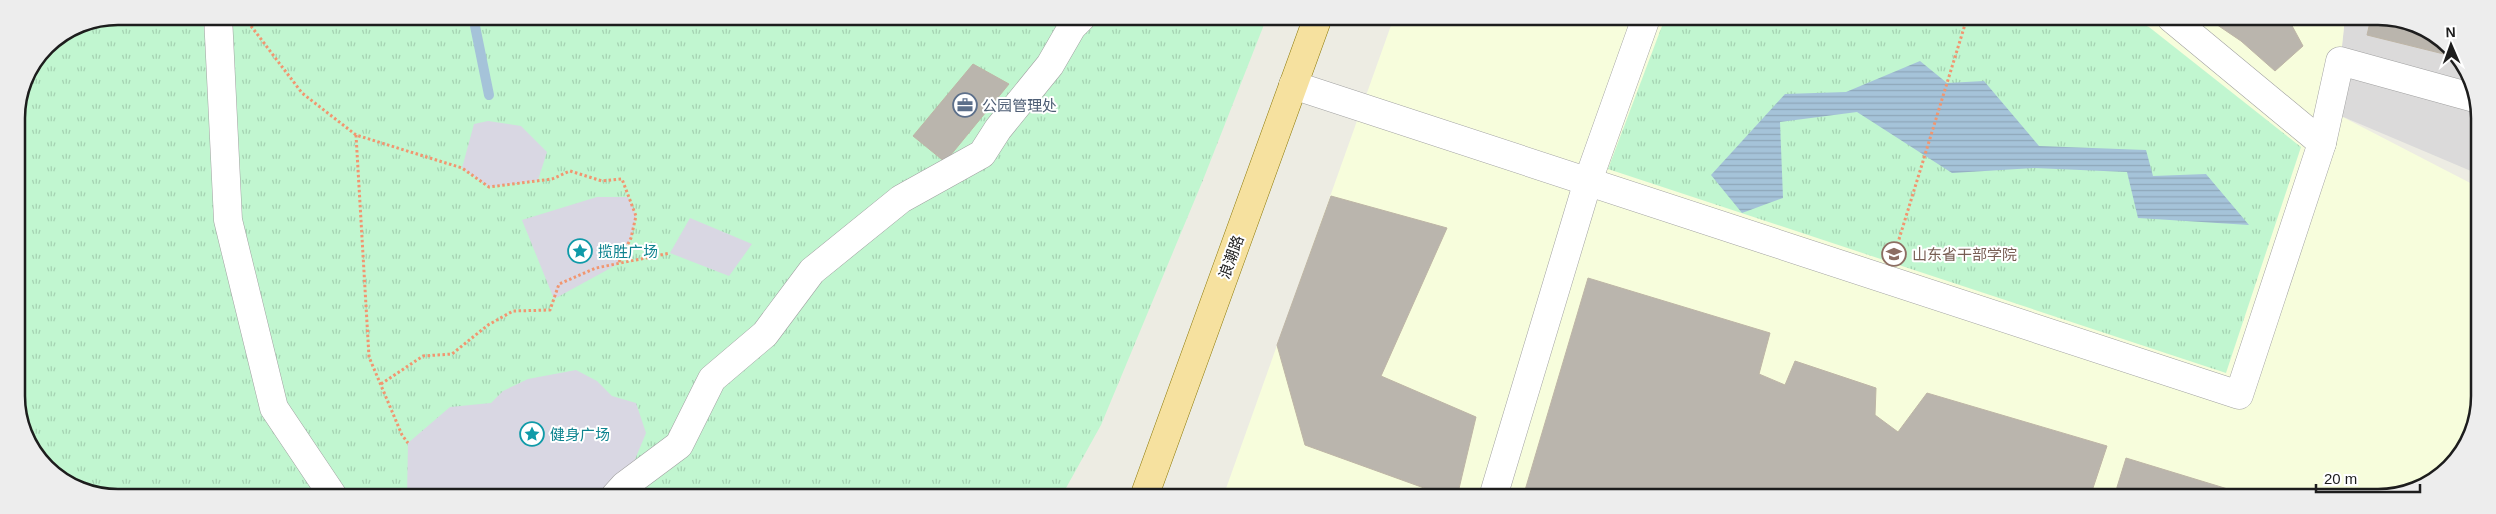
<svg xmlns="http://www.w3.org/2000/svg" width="2496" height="514" font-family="Helvetica,'Noto Sans SC',sans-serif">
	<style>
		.residential { fill: #dbdada }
		.education { fill: #f7fddc }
		.park { fill: url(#park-tufts) }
		.plaza { fill: #d9d7e3 }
		.water { fill: url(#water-rules) }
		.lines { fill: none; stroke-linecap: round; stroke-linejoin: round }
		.stream { stroke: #a5c3d9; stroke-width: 10 }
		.building { fill: #bab5ad; stroke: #beb5a6 }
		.minor-casing { stroke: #a1a1a1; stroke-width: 29 }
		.major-casing { stroke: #8d7a08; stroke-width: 29 }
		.path { stroke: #f19670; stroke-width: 3; stroke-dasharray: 2.5 2.5; stroke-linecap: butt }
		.minor { stroke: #fff; stroke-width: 28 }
		.major { stroke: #f6e19f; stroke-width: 28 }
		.labels { text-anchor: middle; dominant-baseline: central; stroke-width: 4; stroke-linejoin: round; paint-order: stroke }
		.service-label { font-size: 15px; fill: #4e5e75; stroke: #fff; text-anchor: start }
		.culture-label { font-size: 15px; fill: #0d838f; stroke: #fff; text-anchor: start }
		.education-label { font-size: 15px; fill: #785e54; stroke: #fff; text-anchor: start }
		.street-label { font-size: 15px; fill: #1d1d1d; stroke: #fff }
		.rim { fill: none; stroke: #1d1d1d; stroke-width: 2.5 }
	</style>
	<defs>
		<pattern id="park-tufts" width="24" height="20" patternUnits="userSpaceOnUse" patternTransform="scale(1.25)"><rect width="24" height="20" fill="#c1f6d0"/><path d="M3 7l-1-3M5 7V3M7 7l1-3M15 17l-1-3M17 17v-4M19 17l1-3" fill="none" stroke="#a5d2b2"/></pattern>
		<pattern id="water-rules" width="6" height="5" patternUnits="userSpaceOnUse" patternTransform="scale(1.25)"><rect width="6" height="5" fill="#a5c3d9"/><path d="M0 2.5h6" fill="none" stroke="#8ea7ba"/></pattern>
	</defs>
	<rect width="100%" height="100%" fill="#edece3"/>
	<!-- residential -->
	<polygon class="residential" points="2345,18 2398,18 2450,46 2478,98 2478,174 2334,113"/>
	<!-- education -->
	<polygon class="education" points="1394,17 2345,18 2335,113 2478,187 2478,416 2445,472 2385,498 1223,497"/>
	<!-- park -->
	<g class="park">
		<polygon points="118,16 1267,17 1203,180 1101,425 1061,497 98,496 46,468 18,416 16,111 24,79 46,46 79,24"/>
		<polygon points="1665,18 2128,18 2149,27 2301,147 2226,373 1608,169"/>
	</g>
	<!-- plaza -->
	<g class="plaza">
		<polygon points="488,121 521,126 547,152 538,180 489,187 462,168 474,124"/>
		<polygon points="597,197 628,197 636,216 631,238 618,264 554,299 522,220"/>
		<polygon points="690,218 752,244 729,276 670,253"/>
		<polygon points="576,370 597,381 612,396 636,403 646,433 624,486 615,496 407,496 408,443 450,407 491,403 503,391 528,379"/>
	</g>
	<!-- water -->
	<g class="water">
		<polygon points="392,16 493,17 475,26 445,20 417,25"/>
		<polygon points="1920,61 1947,83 1984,81 2039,146 2146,150 2153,176 2206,174 2249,225 2138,218 2127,172 2034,168 1952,173 1857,112 1780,122 1783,198 1742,213 1711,175 1785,94 1846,92"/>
	</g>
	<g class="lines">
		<!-- stream -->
		<polyline class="stream" points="475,26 489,95"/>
	</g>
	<!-- building -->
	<g class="building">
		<polygon points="2207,18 2284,18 2290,22 2303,46 2275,71 2241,41"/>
		<polygon points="2371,18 2398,18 2450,46 2456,57 2367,35"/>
		<polygon points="973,64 1009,84 945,162 913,136"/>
		<polygon points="1331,196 1447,228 1381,376 1476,417 1457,497 1449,497 1305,445 1277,345"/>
		<polygon points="1588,278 1770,333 1759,374 1785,385 1795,361 1876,388 1875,415 1898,432 1927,393 2107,446 2090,497 1523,497"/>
		<polygon points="2126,458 2254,497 2114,497"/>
	</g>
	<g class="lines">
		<!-- minor casing -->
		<g class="minor-casing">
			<g id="minor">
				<polyline points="218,16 228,220 274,408 333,496"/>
				<polyline points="1293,85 2239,395 2322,143 2171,18"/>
				<polyline points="2322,143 2340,61 2478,99"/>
				<polyline points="615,496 624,486 679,445 712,379 765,334 812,271 901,199 982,154 998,129 1050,65 1072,27 1082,17"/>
				<polyline points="1493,497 1588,181 1646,18"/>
			</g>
		</g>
		<!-- major casing -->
		<g class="major-casing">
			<polyline id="major" points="1144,497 1318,17"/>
		</g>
		<!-- path -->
		<g class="path">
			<polyline points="251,26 302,93 356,135 462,168 489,187 552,179 570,171 602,181 622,179 636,216 631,238 618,264"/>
			<polyline points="356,135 369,357 402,435 408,443"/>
			<polyline points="1896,249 1967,18"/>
			<polyline points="381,384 423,356 452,354 488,325 513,311 550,310 559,284 596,268 670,253"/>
		</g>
		<!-- minor -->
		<use href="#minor" class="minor"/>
		<!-- major -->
		<use href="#major" class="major"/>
	</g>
	<!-- icons -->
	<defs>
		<g id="office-ring" transform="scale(1.25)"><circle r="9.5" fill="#fff" stroke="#5c6f8a" stroke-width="1.5"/><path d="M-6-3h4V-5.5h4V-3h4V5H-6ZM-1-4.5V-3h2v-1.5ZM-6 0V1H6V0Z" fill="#5c6f8a"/></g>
		<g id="sight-ring" transform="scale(1.25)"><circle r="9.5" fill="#fff" stroke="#0f9aa8" stroke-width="1.5"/><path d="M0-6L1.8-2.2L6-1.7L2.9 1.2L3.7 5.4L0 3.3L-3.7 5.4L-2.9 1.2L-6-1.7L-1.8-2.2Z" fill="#0f9aa8"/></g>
		<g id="university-ring" transform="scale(1.25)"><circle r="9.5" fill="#fff" stroke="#8d6e63" stroke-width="1.5"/><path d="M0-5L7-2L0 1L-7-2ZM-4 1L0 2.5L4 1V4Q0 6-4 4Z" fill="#8d6e63"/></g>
	</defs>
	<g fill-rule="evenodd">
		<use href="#office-ring" x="965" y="105"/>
		<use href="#sight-ring" x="580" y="251"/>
		<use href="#university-ring" x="1894" y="254"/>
		<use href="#sight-ring" x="532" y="434"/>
	</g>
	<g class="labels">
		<!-- service labels -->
		<g class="service-label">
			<text x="982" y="105">公园管理处</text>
		</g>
		<!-- culture labels -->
		<g class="culture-label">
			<text x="598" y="251">揽胜广场</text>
			<text x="550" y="434">健身广场</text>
		</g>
		<!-- education labels -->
		<g class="education-label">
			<text x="1912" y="254">山东省干部学院</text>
		</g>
		<!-- street labels -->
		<g class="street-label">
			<text transform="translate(1231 257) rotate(-70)">浪潮路</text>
		</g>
	</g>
	<!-- crop -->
	<path d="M0 0H2496V514H0ZM118 25H2378A93 93 0 0 1 2471 118V396A93 93 0 0 1 2378 489H118A93 93 0 0 1 25 396V118A93 93 0 0 1 118 25Z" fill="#ededed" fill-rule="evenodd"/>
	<path class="rim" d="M118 25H2378A93 93 0 0 1 2471 118V396A93 93 0 0 1 2378 489H118A93 93 0 0 1 25 396V118A93 93 0 0 1 118 25Z"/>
	<!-- north arrow -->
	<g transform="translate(2451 45) rotate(358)" stroke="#ffffff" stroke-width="4" paint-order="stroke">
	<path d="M0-4L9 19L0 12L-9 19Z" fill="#1d1d1d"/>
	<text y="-8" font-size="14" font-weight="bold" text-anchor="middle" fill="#1d1d1d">N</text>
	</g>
	<!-- scale -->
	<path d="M2316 484v8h104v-8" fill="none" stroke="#1d1d1d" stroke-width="2.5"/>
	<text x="2324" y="484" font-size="15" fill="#1d1d1d" stroke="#ffffff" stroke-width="4" paint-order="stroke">20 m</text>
</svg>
